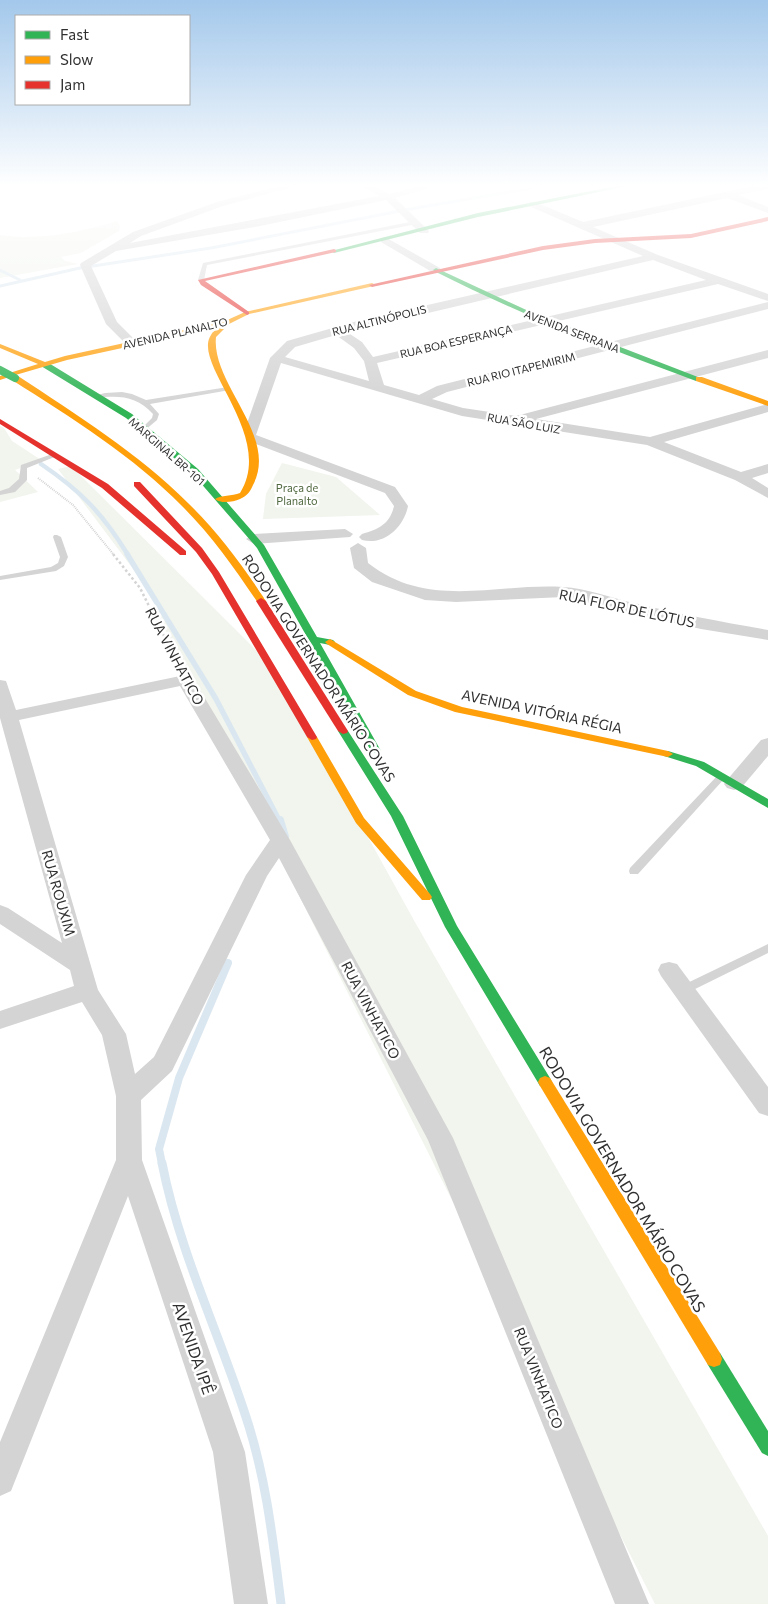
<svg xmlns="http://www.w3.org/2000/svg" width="768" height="1604" font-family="Commissioner,sans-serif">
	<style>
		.green { fill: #f1f5ed }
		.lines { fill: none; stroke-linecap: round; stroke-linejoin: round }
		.stream-far4 { stroke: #dbe7f0; stroke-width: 3 }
		.stream-far3 { stroke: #dbe7f0; stroke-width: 4.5 }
		.stream-far2 { stroke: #dbe7f0; stroke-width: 5.5 }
		.stream-far1 { stroke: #dbe7f0; stroke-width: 8 }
		.stream { stroke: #dbe7f0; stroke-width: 9 }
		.path-far1 { stroke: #d4d4d4; stroke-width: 2; stroke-dasharray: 1 1; stroke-linecap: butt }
		.path { stroke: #d4d4d4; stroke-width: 2.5; stroke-dasharray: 2.5 2.5; stroke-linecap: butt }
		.lane { fill: #d4d4d4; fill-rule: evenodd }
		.street { fill: #d4d4d4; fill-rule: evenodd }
		.fast { fill: #30b455; fill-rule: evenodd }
		.slow { fill: #ff9f0a; fill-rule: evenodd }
		.jam { fill: #e5322d; fill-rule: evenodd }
		.fast-bridge { stroke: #30b455; stroke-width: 8 }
		.labels { text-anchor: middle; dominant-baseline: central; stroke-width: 5; stroke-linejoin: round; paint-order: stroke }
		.far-street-label { font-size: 11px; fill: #303030; stroke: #fff }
		.far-park-label { font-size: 11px; fill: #516940; stroke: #fff }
		.street-label { font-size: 14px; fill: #303030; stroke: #fff }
		.near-street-label { font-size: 16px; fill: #303030; stroke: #fff }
	</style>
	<rect width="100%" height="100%" fill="#fff"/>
	<!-- green -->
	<g class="green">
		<path d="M117,221L120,227L119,231L81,253L61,257L65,261L78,264L0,278V235C39,241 80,232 117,221Z"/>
		<polygon points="0,426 4,428 12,441 41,460 15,470 38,492 0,502"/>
		<polygon points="282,463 336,477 380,515 263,519 266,494"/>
		<polygon points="71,466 275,669 416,924 768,1536 768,1604 655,1604 166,631 149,612 164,610 58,469"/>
	</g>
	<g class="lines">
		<!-- stream-far4 -->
		<g class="stream-far4">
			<polyline points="0,270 20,280"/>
			<polyline points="0,286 80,268 211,248 410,209 544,186"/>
		</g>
		<!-- stream-far3 -->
		<path class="stream-far3" d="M41,464C81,491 103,514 128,555"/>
		<!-- stream-far2 -->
		<polyline class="stream-far2" points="127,554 216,699 280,822"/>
		<!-- stream-far1 -->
		<g class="stream-far1">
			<polyline points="280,820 285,837"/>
			<polyline points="162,1164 159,1149 179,1078 228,963"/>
		</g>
		<!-- stream -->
		<path class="stream" d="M162,1163C179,1250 218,1331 245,1414C266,1476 273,1540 281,1604"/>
		<!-- path-far1 -->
		<polyline class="path-far1" points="38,478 73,505 114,555"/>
		<!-- path -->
		<polyline class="path" points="113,554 140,588 179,666"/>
		<!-- lane -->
		<g class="lane">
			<polygon points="415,221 417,224 207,265 204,280 201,282 198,280 203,263"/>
			<path d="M228,387L231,389L230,390L150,404L159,414L157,420L144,431L141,429L152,418L153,414C137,396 119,395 96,398L93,396L105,393L122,392L132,394L146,400Z"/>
			<polygon points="55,453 57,454 57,456 27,468 27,480 15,492 0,495 0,491 9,488 19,479 21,465"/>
			<polygon points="54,535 57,535 61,537 68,557 64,566 56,571 0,580 0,576 51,567 58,563 60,557 53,537"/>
			<polygon points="721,774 724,775 726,777 724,779 638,874 630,874 629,871 630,868 718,775"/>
			<polygon points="768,944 768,953 687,993 683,994 679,993 677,990 679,987"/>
		</g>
		<!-- street -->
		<g class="street">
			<polygon points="279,186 296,186 223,206 141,236 130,243 379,196 362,186 374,186 389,194 419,186 436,186 395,198 429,231 428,233 420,233 386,200 260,226 116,251 91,266 117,322 138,343 136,346 128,346 106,324 80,265 81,263 133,232 217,202"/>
			<path d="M754,186H768V189L738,195L768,207V213L727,198L593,227L658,255L768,294V301L718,284L377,363L384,385L419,395L437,386L768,302V309L447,392L432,399L463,408L516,416L768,350V358L536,419L650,437L768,404V412L664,442L741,472L768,464V473L752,478L768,488V498L735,480L647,445L462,416L281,363L256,435L395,487L408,506C404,527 384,546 362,540L359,537L362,534C379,529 390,524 394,506L385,493L248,441L246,438L248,435L244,432L270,358L287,341L357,321L643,256L529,206V202H535L583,222ZM653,260L706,280L373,357L362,342L347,332ZM336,335L354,348L364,361L369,381L285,357L295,347Z"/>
			<polygon points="385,237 440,268 441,270 440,272 432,272 381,242 381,238"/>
			<polygon points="345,529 353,534 350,537 254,544 246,539 254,534"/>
			<path d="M358,543L366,548L368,563C428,610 495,583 563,587C586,588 611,598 634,603C678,614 723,622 768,630V640L701,629L564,597L456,602L425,600L372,582L354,568L350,548Z"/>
			<path d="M185,675L191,676L194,680L290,840L453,1138L649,1604H615L428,1140L279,858L267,876L172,1071L141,1100L142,1160L245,1452L268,1604H234L213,1452L128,1196L11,1491L0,1496V1442L116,1160V1096L102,1035L82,1002L0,1029V1011L74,986L70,970L0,924V905L8,908L62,943L0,718V680L6,681L16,710ZM180,686L270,840L246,875L154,1057L135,1074L126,1034L98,990L19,720Z"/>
			<polygon points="768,738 768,756 741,788 734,790 727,788 724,784 727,780 761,740"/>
			<polygon points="669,962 677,964 768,1087 768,1116 759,1113 661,976 658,970 661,964"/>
		</g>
		<!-- fast -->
		<g class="fast">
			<polygon points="616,186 628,186 478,217 334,253 331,251 478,213"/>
			<path d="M436,268L535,314L703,379L696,381C607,348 519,314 434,271L433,270Z"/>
			<polygon points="41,362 47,362 132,414 198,469 264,545 317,637 333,640 335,642 330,645 320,643 381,751 380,753 372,753 371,751 257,548 192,473 126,418 41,366"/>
			<polygon points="343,728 348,731 403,816 457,926 550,1078 552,1082 550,1086 545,1088 540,1086 445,927 391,816 338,731"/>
			<polygon points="668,751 704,762 768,799 768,808 696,766 664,756 663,754 664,752"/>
			<polygon points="714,1351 720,1353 768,1431 768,1456 762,1453 708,1365 706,1359 708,1353"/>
		</g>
		<!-- slow -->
		<g class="slow">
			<path d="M372,283L374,284V286L249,314L229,324L216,337C211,384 279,436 253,485C250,492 247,496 240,499C233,502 221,504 215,499C221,495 232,496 240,493C276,435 191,364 211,335C212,332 217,329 219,327L67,360L12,376H18C77,415 138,453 188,503C218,532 243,566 266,601L264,603H258C235,569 212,536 183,507C133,456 72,418 12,380V376L0,380V376L38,364L0,348V344L45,362L65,356L225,321L245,312Z"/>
			<polygon points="696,377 702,377 768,401 768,406 696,381"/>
			<polygon points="330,639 416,691 462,707 668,751 673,754 668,757 455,712 408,695 327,644 325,642"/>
			<polygon points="312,734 317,737 364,818 430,894 432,897 430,900 422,900 356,823 307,737"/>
			<polygon points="545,1076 550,1078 720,1353 722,1359 720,1365 714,1367 708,1365 540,1086 538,1082 540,1078"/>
		</g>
		<!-- jam -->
		<g class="jam">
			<polygon points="768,217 768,221 691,238 595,243 543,250 372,287 369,285 543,246 595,239 691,234"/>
			<polygon points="334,249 336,250 336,252 205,281 249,312 249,314 247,315 201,285 198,280"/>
			<polygon points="0,419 108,484 186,551 186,555 180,555 102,488 0,424"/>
			<polygon points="134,482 140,482 202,548 219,572 317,737 316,739 312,740 307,737 212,574 196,552 134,486"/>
			<polygon points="261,598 266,601 348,731 347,733 343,734 338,731 256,601"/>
		</g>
		<!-- fast-bridge -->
		<polyline class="fast-bridge" points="0,370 15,378"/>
	</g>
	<!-- sky -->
	<linearGradient id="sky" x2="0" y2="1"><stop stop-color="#a3c8eb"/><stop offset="0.45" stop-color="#fff"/><stop offset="1" stop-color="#fff" stop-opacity="0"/></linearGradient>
	<rect width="768" height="411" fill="url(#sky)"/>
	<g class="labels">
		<!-- far-street labels -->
		<g class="far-street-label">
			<text transform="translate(379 320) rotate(-14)">RUA ALTINÓPOLIS</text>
			<text transform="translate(572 331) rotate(21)">AVENIDA SERRANA</text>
			<text transform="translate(175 333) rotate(-13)">AVENIDA PLANALTO</text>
			<text transform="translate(456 341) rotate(-13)">RUA BOA ESPERANÇA</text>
			<text transform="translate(521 369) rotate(-14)">RUA RIO ITAPEMIRIM</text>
			<text transform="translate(524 423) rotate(10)">RUA SÃO LUIZ</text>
			<text transform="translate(167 451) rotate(41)">MARGINAL BR-101</text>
		</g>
		<!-- far-park labels -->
		<g class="far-park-label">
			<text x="297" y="487">Praça de<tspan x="297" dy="13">Planalto</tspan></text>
		</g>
		<!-- street labels -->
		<g class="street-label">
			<text transform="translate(627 608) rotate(12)">RUA FLOR DE LÓTUS</text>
			<text transform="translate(175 656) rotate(62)">RUA VINHATICO</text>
			<text transform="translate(319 668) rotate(57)">RODOVIA GOVERNADOR MÁRIO COVAS</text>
			<text transform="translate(542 711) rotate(12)">AVENIDA VITÓRIA RÉGIA</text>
			<text transform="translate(59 893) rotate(74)">RUA ROUXIM</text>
			<text transform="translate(371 1010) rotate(62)">RUA VINHATICO</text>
			<text transform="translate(539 1378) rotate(68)">RUA VINHATICO</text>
		</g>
		<!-- near-street labels -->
		<g class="near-street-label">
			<text transform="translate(623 1179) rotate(59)">RODOVIA GOVERNADOR MÁRIO COVAS</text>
			<text transform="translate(194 1348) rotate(71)">AVENIDA IPÊ</text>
		</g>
	</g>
	<!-- legend -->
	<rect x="15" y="15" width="175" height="90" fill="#ffffff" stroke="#acacac"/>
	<rect x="25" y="31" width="25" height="8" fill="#30b455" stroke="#acacac"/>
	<text x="60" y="40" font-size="15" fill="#303030">Fast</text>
	<rect x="25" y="56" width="25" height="8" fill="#ff9f0a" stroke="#acacac"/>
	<text x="60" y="65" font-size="15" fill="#303030">Slow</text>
	<rect x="25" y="81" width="25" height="8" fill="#e5322d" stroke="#acacac"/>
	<text x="60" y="90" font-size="15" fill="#303030">Jam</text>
</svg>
